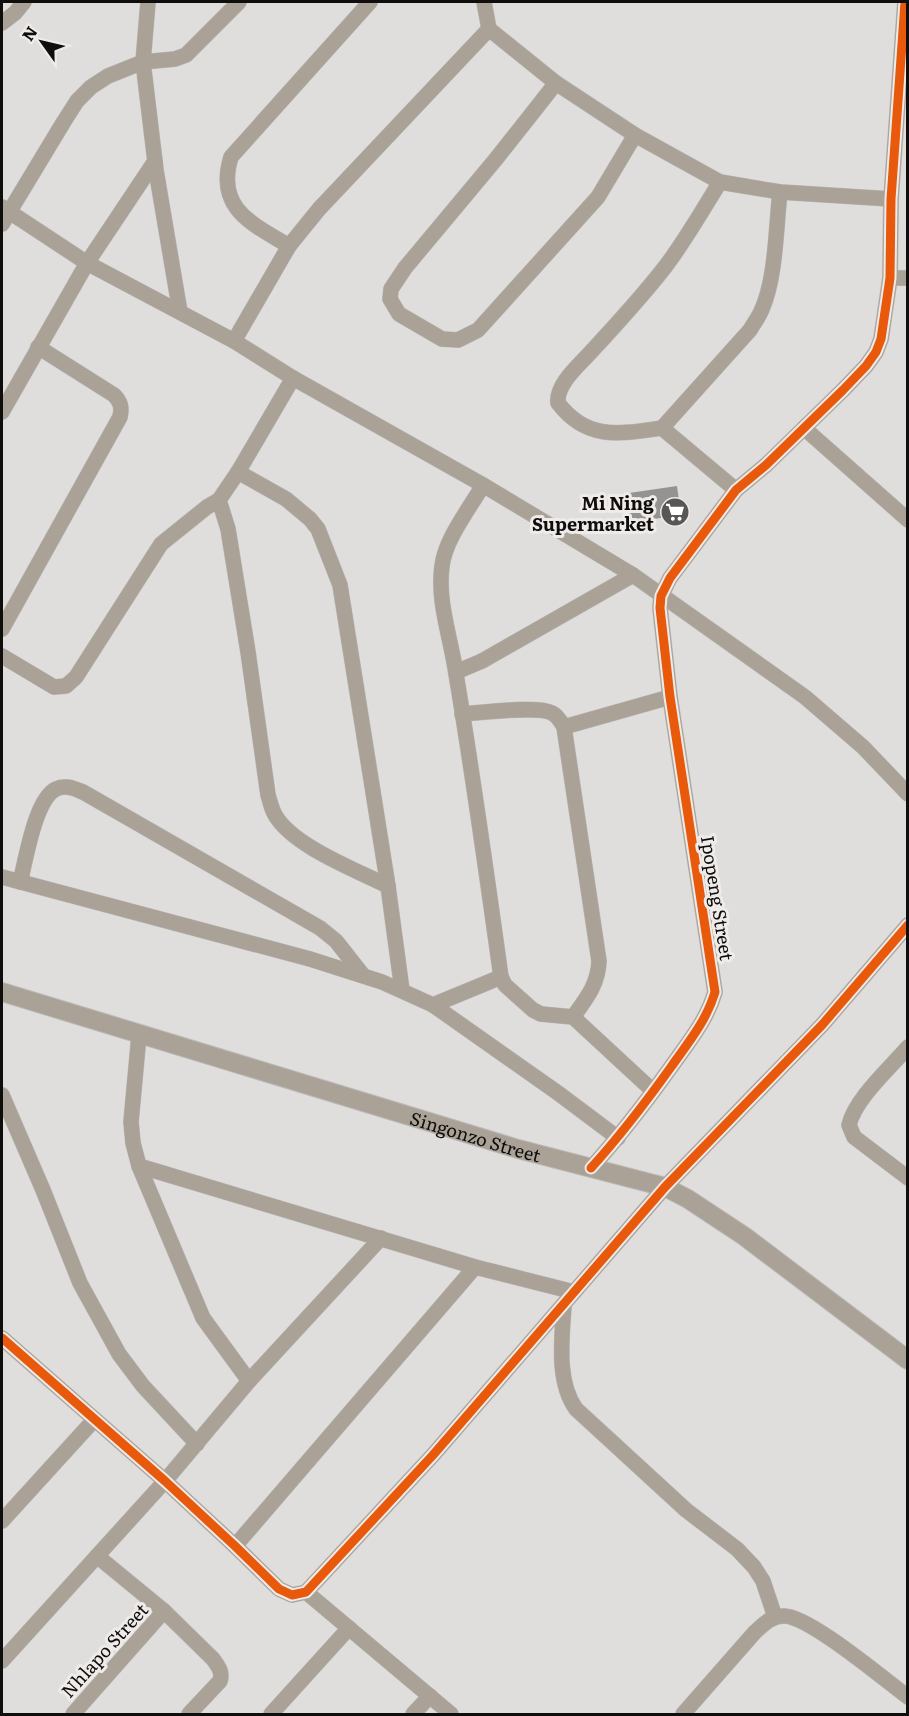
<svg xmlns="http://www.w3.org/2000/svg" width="909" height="1716" font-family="Literata,serif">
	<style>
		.building { fill: #949392 }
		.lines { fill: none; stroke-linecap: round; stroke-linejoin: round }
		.minor-casing { stroke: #bab9b8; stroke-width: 16 }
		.tertiary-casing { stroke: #bab9b8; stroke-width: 20 }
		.minor { stroke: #aba297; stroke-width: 15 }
		.tertiary { stroke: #aba297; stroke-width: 18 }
		.cycleway-casing { stroke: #eeebe9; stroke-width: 13 }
		.cycleway { stroke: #e8590c; stroke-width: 9 }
		.labels { text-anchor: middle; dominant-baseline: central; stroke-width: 6; stroke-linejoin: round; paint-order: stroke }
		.poi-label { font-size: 18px; font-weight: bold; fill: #0f0e0d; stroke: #eeebe9; text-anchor: end }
		.street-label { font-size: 18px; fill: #0f0e0d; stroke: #eeebe9 }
	</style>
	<rect width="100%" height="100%" fill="#e0dedd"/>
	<!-- building -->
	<polygon class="building" points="677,486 681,515 626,523 622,494"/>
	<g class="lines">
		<!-- minor casing -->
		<g class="minor-casing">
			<g id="minor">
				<polyline points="148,2 143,62 156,170 180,312"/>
				<polyline points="484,2 489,29 556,83 635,135 720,182 780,192 891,199"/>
				<polyline points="2,23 15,13 24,2"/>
				<polyline points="556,83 496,159 405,268 391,289 390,299 399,314 442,339 458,340 478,330 598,197 635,135"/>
				<path d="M720,182C702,211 685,241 665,267C641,298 615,326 589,354C577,367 556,385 558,403C587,441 620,434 662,428L750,330C754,323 759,317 762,309C776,278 776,226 780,192"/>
				<polyline points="2,207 87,263 234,341 293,378 483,485 633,575 805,697 863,747 908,794"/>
				<polyline points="2,224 63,123 77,101 91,87 108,76 143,62 175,59 186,55 239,2"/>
				<path d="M289,246C253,224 215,209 231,157L370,2"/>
				<polyline points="890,278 908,278"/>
				<polyline points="234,341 289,246 319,209 489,29"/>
				<path d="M293,378L238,472L219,500L228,529L248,652L268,795C270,801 271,807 274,813C290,845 356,870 388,886"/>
				<polyline points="2,412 87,263 155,161"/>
				<polyline points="662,428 736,490"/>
				<polyline points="804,428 908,520"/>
				<polyline points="238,472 286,499 310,519 318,529 340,585 388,886 402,990"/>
				<path d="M483,485C470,508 445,539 442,566C437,602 451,638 456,674C473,775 487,876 501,977L505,985L533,1010L541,1014L573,1017L653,1091"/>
				<path d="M2,629L120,417C122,408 121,402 114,395L38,347"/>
				<polyline points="2,656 54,687 66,686 76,677 161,544 207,507 219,500"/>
				<polyline points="456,672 482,661 633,575"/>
				<path d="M462,714C481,713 537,705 552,713C558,716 561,722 564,727L599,961C598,985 586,999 573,1017"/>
				<polyline points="564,727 670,697"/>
				<polyline points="2,877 310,959 382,982 433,1005 558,1093 618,1138"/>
				<path d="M20,882C26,860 35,799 56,789C65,784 75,789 83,792L320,928L336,941L362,974"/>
				<polyline points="433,1005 501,977"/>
				<polyline points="139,1035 131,1122 133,1143 139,1166 203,1318 249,1381"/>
				<path d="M908,1047C890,1068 855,1099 849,1125L854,1137L908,1178"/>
				<polyline points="2,1095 43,1190 80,1283 119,1354 143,1386 197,1444"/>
				<polyline points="139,1166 475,1267 574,1292"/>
				<path d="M591,1168C620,1136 646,1102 671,1067C688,1043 707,1020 715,992L670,697L660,608L661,596L670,578L736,490L766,465L843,390L866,366L876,352L881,339L890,278L891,199L905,2"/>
				<path d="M564,1305C562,1338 556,1381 576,1409L686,1510L737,1549L754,1567L763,1581L775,1617"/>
				<polyline points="2,1338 165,1481 235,1546 279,1589 292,1595 306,1592 433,1455 665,1187 822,1025 908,925"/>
				<polyline points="2,1521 94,1420"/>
				<polyline points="235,1546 475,1267"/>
				<path d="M97,1556L164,1611L213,1659C218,1666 223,1672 220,1681L189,1714"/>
				<polyline points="306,1592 451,1714"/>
				<polyline points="2,1661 165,1481 249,1381 381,1238"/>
				<polyline points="73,1714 164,1611"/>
				<polyline points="271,1714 349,1628"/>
				<polyline points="413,1714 430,1696"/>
				<path d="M683,1714L755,1632C763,1625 771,1616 783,1616C807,1614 885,1680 908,1697"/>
			</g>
		</g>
		<!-- tertiary casing -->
		<g class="tertiary-casing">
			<g id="tertiary">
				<path id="s1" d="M2,992L518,1149L665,1187L688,1199L744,1236L908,1360"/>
			</g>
		</g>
		<!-- minor -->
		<use href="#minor" class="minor"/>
		<!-- tertiary -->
		<use href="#tertiary" class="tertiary"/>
		<!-- cycleway casing -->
		<g class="cycleway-casing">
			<g id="cycleway">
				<path d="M591,1168C620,1136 646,1102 671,1067C688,1043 707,1020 715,992L670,697L660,608L661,596L670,578L736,490L766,465L843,390L866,366L876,352L881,339L890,278L891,199L905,2"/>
				<polyline points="2,1338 165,1481 235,1546 279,1589 292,1595 306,1592 433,1455 665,1187 822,1025 908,925"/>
			</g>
		</g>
		<!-- cycleway -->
		<use href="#cycleway" class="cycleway"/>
	</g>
	<!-- icons -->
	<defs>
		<g id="supermarket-disc" transform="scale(1.5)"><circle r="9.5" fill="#585756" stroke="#eeebe9"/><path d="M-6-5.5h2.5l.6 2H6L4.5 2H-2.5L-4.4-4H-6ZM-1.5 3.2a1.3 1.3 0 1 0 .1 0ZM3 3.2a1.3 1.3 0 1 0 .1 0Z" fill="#fff"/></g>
	</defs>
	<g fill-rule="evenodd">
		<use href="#supermarket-disc" x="675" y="512"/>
	</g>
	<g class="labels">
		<!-- poi labels -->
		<g class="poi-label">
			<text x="654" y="502">Mi Ning<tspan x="654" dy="21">Supermarket</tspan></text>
		</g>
		<!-- street labels -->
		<g class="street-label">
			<text transform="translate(718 898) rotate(81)">Ipopeng Street</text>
			<text stroke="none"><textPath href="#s1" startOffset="495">Singonzo Street</textPath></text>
			<text transform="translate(104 1650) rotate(-48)">Nhlapo Street</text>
		</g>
	</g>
	<!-- border -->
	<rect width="909" height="1716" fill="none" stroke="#0f0e0d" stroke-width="6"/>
	<!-- north arrow -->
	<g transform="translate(42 42) rotate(304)" stroke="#eeebe9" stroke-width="4.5" paint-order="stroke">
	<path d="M0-4.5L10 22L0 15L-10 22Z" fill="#0f0e0d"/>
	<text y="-9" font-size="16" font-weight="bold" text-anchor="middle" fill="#0f0e0d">N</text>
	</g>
</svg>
